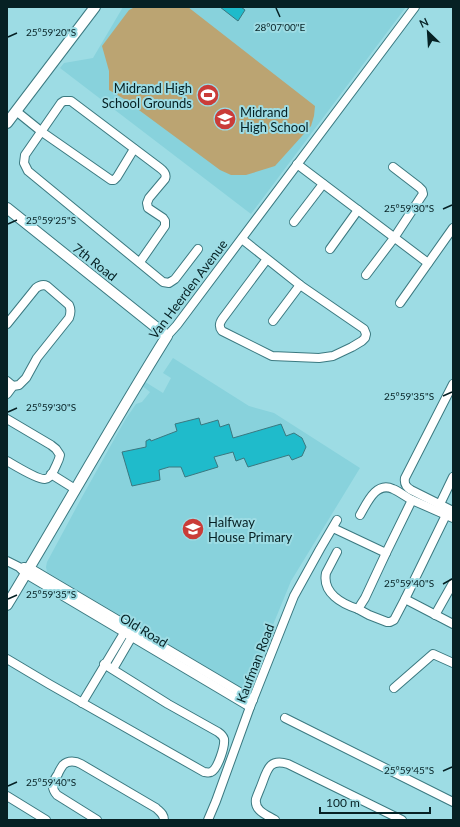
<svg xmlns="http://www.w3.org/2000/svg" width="460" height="827" font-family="Lato,sans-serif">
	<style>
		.built { fill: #88d2dc }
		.garden { fill: #bba472 }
		.building { fill: #1fbbcb; stroke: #3a7880 }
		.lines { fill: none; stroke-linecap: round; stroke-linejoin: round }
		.minor-casing { stroke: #3b7980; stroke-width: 10 }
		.tertiary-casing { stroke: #3b7980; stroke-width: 12 }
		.minor { stroke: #fff; stroke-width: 8 }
		.tertiary { stroke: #fff; stroke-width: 10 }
		.ticks { fill: none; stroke: #062124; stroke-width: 1.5 }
		.labels { text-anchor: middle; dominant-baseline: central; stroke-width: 4; stroke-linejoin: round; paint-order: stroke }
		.poi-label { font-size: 13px; fill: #062124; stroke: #9ddce4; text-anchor: start }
		.street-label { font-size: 13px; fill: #062124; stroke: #9ddce4 }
		.ticks-label { font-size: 10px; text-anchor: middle; fill: #062124; stroke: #9ddce4; stroke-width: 4; stroke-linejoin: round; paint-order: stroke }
	</style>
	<rect width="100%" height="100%" fill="#9ddce4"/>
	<!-- built -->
	<g class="built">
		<polygon points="123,7 406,7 251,214 60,68 64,63 93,58"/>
		<polygon points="173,358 249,406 274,413 360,468 291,581 248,686 242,688 47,572 46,567 47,562 82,497 125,420 136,404 142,402 150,392 140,384 142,380 163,393 171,378 163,373"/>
	</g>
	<!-- garden -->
	<polygon class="garden" points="135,7 188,7 315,106 314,116 311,126 275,166 246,175 231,175 220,170 124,99 109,90 109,71 102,46 129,10"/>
	<!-- building -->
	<g class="building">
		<polygon points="220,7 241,7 245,10 238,21"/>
		<polygon points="199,418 201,425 218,420 220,427 229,424 233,438 281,424 286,436 294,433 302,438 306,447 302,456 292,460 289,455 248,467 244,458 236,461 233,452 214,457 218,467 185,477 181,467 169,467 159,470 160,480 132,486 122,452 146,447 146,441 150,439 151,441 177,431 175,424"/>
	</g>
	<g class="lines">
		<!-- minor casing -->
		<g class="minor-casing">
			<g id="minor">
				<polyline points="16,111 42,132 111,180 114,180 117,177 134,149"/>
				<polyline points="297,164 428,263"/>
				<polyline points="294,222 323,184"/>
				<path d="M242,239L300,285L364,329L366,334L365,338L362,341L352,347L333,356L319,358L272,356L222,331C218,326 220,322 223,318L267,259"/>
				<polyline points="330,249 358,210"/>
				<path d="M140,262L165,226V221L163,218L148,208L147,203L149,198L165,179C167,174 164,171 160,168L71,101H64L61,103L25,155L24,163L28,171L163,282L169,283L175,279L198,249"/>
				<polyline points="366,275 394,238 419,200 423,194 422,190 419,187 393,167"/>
				<polyline points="400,303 453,228"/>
				<polyline points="273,321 300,285"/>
				<path d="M7,324L36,288C40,285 43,284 47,286L69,305C71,309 71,313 69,318L37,358L26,378L19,385L13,386L7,394"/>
				<polyline points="167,336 177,325 415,7"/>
				<polyline points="7,381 13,386"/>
				<path d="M453,384L405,478C404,484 406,487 411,490L453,511"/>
				<path d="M7,419L51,445L56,449L60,455C59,461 56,465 54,470C52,474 49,479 45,479C38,480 14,465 7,461"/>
				<polyline points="51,474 75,489"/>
				<polyline points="412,500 453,518"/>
				<polyline points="440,504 453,477"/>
				<polyline points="333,528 386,553"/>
				<path d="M337,552L326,573C322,593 342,604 358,609L365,598L386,553L412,500C406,497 400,492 393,489C376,481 367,503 360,515"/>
				<polyline points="7,561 19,567 26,574 250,707"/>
				<polyline points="24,567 30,568 253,700"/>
				<polyline points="405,599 453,624"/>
				<polyline points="358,609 369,615 387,622 390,622 394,620 405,599 446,515"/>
				<polyline points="435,615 453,583"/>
				<path d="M7,659L49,684L204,772C206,772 209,773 211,772C218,769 225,746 224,739C223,736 221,734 218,732L168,704L104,664"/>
				<polyline points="113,669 134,633"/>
				<polyline points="394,688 433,654 453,663"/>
				<polyline points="82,703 127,628"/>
				<polyline points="285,718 453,802"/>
				<polyline points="7,796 46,820"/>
				<path d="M97,820L57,795C50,787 53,781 58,774C59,771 61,768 63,765C68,760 76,761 81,764L156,808C160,812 164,814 164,820"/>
				<polyline points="208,820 216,801 250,707 294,596 320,549 337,520"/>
				<path d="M275,820C267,815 254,811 256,799C258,793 261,787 263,781C268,767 271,759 288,764L402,820"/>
			</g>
		</g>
		<!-- tertiary casing -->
		<g class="tertiary-casing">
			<g id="tertiary">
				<polyline points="7,123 95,7"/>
				<path d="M7,208L167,336C112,424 61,516 7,605"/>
			</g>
		</g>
		<!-- minor -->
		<use href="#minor" class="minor"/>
		<!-- tertiary -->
		<use href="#tertiary" class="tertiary"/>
	</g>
	<!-- ticks -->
	<path class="ticks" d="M276,8L280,17M8,37L17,33M443,209L452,205M8,224L17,220M443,396L452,392M8,412L17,408M443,584L452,579M8,599L17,595M443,771L452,767M8,786L17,782"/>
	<!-- icons -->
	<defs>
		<g id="stadium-disc" transform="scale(1.15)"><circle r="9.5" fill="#ca3c38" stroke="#9ddce4"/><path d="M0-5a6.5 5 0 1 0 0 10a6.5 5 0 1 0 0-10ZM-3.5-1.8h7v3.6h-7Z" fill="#fff"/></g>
		<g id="school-disc" transform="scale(1.15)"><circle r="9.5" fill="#ca3c38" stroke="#9ddce4"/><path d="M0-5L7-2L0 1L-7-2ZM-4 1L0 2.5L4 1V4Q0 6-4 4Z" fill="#fff"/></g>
	</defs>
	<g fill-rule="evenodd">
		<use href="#stadium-disc" x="208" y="95"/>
		<use href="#school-disc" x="225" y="119"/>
		<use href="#school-disc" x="193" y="529"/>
	</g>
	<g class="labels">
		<!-- poi labels -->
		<g class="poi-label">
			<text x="192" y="88" text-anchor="end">Midrand High<tspan x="192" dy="15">School Grounds</tspan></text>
			<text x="240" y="112">Midrand<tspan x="240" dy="15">High School</tspan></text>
			<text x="208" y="522">Halfway<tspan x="208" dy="15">House Primary</tspan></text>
		</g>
		<!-- street labels -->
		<g class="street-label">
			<text transform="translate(95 262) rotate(38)">7th Road</text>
			<text transform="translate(188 289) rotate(-53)">Van Heerden Avenue</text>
			<text transform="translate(144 630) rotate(31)">Old Road</text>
			<text transform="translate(255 663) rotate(-69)">Kaufman Road</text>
		</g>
	</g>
	<g class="ticks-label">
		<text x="280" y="31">28°07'00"E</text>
		<text x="51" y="36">25°59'20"S</text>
		<text x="409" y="212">25°59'30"S</text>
		<text x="51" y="224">25°59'25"S</text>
		<text x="409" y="400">25°59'35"S</text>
		<text x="51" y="411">25°59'30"S</text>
		<text x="409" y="587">25°59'40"S</text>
		<text x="51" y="598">25°59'35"S</text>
		<text x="409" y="774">25°59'45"S</text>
		<text x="51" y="786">25°59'40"S</text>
	</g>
	<!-- border -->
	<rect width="460" height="827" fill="none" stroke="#062124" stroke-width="16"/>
	<!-- north arrow -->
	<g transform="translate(428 32) rotate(335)" stroke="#9ddce4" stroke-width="3" paint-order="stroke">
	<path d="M0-3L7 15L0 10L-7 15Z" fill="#062124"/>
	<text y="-6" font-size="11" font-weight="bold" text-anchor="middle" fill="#062124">N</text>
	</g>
	<!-- scale -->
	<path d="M320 807v6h110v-6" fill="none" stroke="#062124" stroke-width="2"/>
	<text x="326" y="807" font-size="12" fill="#062124" stroke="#9ddce4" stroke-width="3" paint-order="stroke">100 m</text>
</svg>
